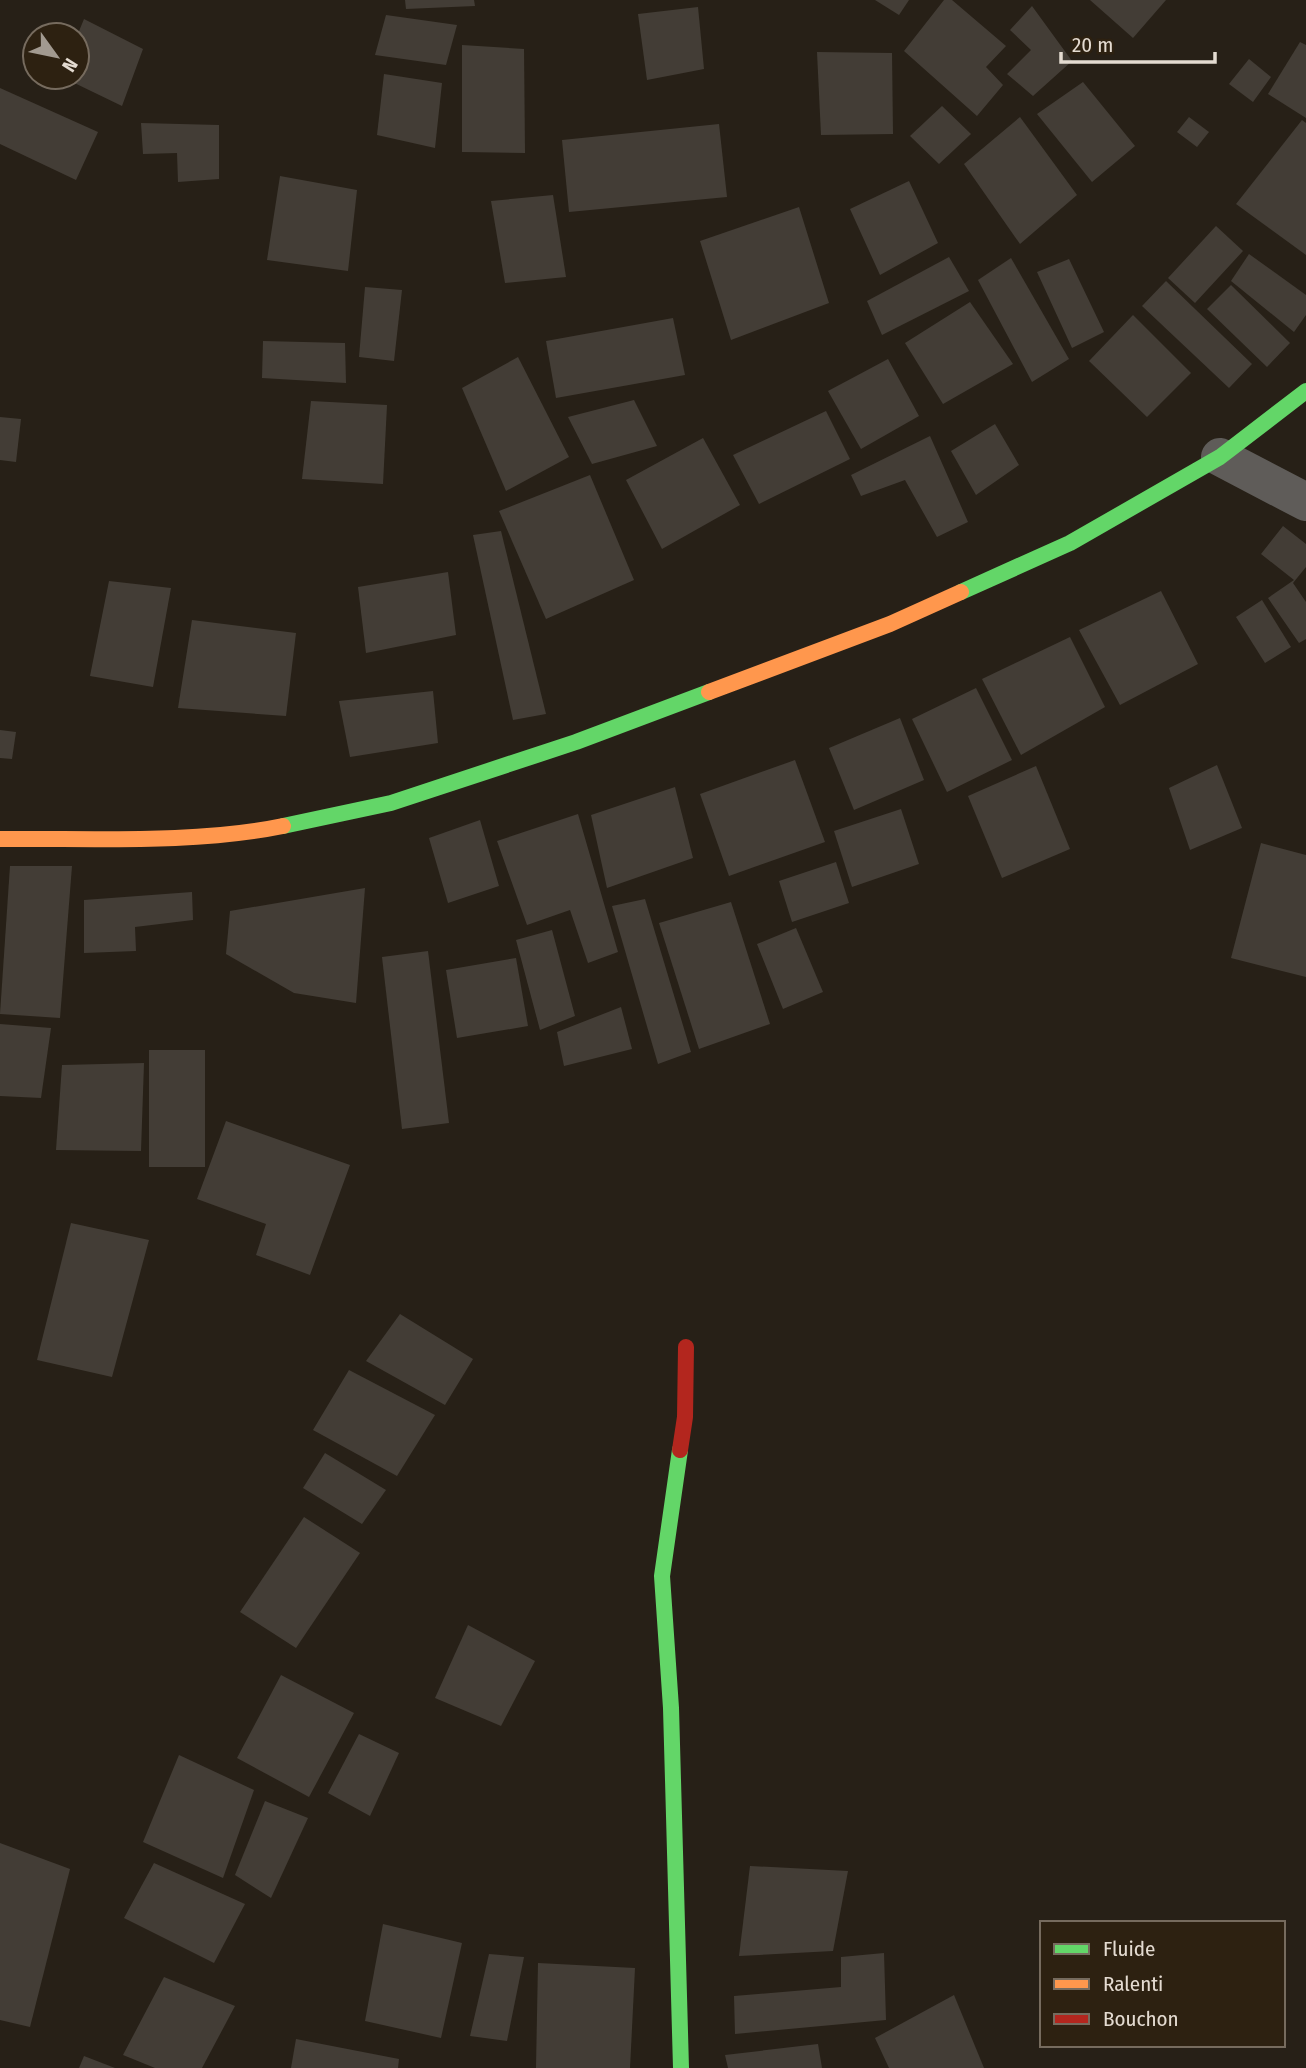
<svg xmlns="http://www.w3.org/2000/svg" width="1306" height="2068" font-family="'Fira Sans Condensed',sans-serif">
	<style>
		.building { fill: #433d36 }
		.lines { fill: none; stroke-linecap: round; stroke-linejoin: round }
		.street { stroke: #5f5c59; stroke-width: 38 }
		.fast { stroke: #63d668; stroke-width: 16 }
		.slow { stroke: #ff974d; stroke-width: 16 }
		.jam { stroke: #b3261e; stroke-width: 16 }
	</style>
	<rect width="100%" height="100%" fill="#272017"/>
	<!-- building -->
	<g class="building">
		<polygon points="405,0 474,0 475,6 406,9"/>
		<polygon points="875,0 909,0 899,15"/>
		<polygon points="944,0 952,0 1006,46 986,67 1003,85 977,116 904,51"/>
		<polygon points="1090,0 1166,0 1133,38"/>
		<polygon points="1032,6 1072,61 1033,96 1007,74 1031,50 1010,30"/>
		<polygon points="698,7 704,69 647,80 638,14"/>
		<polygon points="386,15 457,25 446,65 375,55"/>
		<polygon points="84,19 143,49 122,106 62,77 77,77 77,36"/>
		<polygon points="1300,42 1306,45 1306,118 1268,94"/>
		<polygon points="462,45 524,49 525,153 462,152"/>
		<polygon points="817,52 892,53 893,134 821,135"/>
		<polygon points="1249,59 1271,77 1253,102 1229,84"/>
		<polygon points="384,74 442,83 435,148 377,135"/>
		<polygon points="1083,82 1135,146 1092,182 1037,114"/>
		<polygon points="0,88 98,132 76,180 0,144"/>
		<polygon points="942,106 971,134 939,164 910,136"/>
		<polygon points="1020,117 1077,195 1020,244 964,164"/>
		<polygon points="1189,117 1209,132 1197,147 1177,132"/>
		<polygon points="1302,120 1306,123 1306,255 1236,204"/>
		<polygon points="141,123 219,125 219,179 178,182 177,153 143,154"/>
		<polygon points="719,124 727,197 569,212 562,140"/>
		<polygon points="280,176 357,190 348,271 267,260"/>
		<polygon points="909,181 938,243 880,275 850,209"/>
		<polygon points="553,195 566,277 505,283 491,201"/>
		<polygon points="799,207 829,303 731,340 700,241"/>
		<polygon points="1216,226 1243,251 1195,303 1168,278"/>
		<polygon points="1249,254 1306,295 1306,315 1294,332 1231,281"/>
		<polygon points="949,257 969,291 882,335 867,301"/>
		<polygon points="1011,258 1069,359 1032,382 978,280"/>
		<polygon points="1069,259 1104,332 1072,348 1037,272"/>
		<polygon points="1166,281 1252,364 1229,388 1142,306"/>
		<polygon points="1231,285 1290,343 1267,367 1207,309"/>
		<polygon points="365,287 402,290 394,361 359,357"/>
		<polygon points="970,302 1013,364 943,404 905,343"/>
		<polygon points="1133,315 1191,373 1147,417 1089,361"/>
		<polygon points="673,318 685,375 556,398 546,341"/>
		<polygon points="263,341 345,343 346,383 262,378"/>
		<polygon points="518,357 569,457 506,491 462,388"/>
		<polygon points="888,359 919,416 861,449 828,391"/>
		<polygon points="634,400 657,446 592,464 568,417"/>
		<polygon points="311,401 387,405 383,484 302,479"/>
		<polygon points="826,411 850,459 759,504 733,455"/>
		<polygon points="0,417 21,419 16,462 0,460"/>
		<polygon points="995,424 1019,465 976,495 951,451"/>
		<polygon points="930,436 968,522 937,537 905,480 861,496 851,475"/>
		<polygon points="703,438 740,505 662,549 626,480"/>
		<polygon points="590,475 634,580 546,619 499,511"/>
		<polygon points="1283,526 1306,544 1306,567 1293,583 1306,602 1306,639 1299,643 1268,598 1294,580 1261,554"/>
		<polygon points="501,531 546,714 513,720 473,535"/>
		<polygon points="448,572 456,635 366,653 358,587"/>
		<polygon points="109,581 171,588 153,687 90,676"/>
		<polygon points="1161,591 1198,664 1120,705 1079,630"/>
		<polygon points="1262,600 1291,647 1265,663 1236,617"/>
		<polygon points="192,620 296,633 286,716 178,708"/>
		<polygon points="1070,637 1105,707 1021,755 982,679"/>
		<polygon points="976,688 1012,760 947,792 912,719"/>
		<polygon points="433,691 438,743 350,757 339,701"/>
		<polygon points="900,718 924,780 854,810 829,748"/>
		<polygon points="0,730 16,732 12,759 0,758"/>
		<polygon points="795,760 825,842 729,876 700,794"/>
		<polygon points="1217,765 1242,828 1190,850 1169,788"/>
		<polygon points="1036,766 1070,849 1002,878 968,796"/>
		<polygon points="675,787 693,858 607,888 591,815"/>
		<polygon points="901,809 919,864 852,887 834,831"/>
		<polygon points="578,814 618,952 588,963 570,910 527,925 497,841"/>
		<polygon points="480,820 499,886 448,903 429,838"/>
		<polygon points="1261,843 1306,855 1306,977 1231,958"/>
		<polygon points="836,862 849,903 792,922 779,881"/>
		<polygon points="10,866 72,866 60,1018 0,1014"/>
		<polygon points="365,888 356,1003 294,993 226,954 230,911"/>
		<polygon points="192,892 193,920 135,927 136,951 84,953 84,900"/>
		<polygon points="645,899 691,1052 658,1064 612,906"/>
		<polygon points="731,902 770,1024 699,1049 659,923"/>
		<polygon points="796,928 823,992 783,1009 757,944"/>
		<polygon points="552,930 575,1016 540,1030 516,940"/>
		<polygon points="428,951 449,1123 402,1129 382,957"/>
		<polygon points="516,958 528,1026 457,1038 446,970"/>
		<polygon points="621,1007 632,1049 564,1066 557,1032"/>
		<polygon points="0,1024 51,1028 41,1098 0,1096"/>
		<rect x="149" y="1050" width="56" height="117"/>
		<polygon points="144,1063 141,1151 56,1150 62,1065"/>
		<polygon points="226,1121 350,1165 310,1275 256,1255 266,1224 197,1199"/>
		<polygon points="71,1223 149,1240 112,1377 37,1360"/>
		<polygon points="400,1314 473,1359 445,1405 366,1361"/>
		<polygon points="349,1370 435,1415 397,1476 313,1430"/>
		<polygon points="325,1453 386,1490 362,1524 303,1488"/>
		<polygon points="304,1517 360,1553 296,1648 240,1612"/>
		<polygon points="468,1625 535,1661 501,1726 435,1698"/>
		<polygon points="281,1675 354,1713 309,1797 237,1758"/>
		<polygon points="359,1734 399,1753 370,1816 328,1793"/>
		<polygon points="179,1755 254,1790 223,1878 143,1842"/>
		<polygon points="265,1801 308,1818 271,1898 235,1875"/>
		<polygon points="0,1843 70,1869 30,2027 0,2020"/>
		<polygon points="154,1863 245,1904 214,1963 124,1918"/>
		<polygon points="750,1866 848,1871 833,1951 739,1956"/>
		<polygon points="383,1924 462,1943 441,2038 365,2021"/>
		<polygon points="884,1953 886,2020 735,2034 734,1996 841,1987 841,1957"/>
		<polygon points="489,1954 524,1957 507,2041 470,2036"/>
		<polygon points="538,1963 635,1968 630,2068 536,2068"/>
		<polygon points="164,1977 235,2006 202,2068 155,2068 123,2055"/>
		<polygon points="954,1995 984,2068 889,2068 875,2038"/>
		<polygon points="296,2039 399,2059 398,2068 291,2068"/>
		<polygon points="818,2044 822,2068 728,2068 725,2055"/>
		<polygon points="84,2056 115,2068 79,2068"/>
	</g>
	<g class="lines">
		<!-- street -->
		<polyline class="street" points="1220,457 1306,502"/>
		<!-- fast -->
		<g class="fast">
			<polyline points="961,592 1070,543 1220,457 1306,391"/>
			<polyline points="283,826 391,803 576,742 709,692"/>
			<polyline points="680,1450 662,1576 671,1708 681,2068"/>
		</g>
		<!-- slow -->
		<g class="slow">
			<polyline points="709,692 890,624 961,592"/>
			<path d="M0,839C90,838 196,844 283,826"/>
		</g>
		<!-- jam -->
		<polyline class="jam" points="680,1450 685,1417 686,1347"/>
	</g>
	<!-- legend -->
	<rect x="1040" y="1921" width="245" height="126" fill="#2d2111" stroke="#766b5e" stroke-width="2"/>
	<rect x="1054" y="1944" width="35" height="10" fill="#63d668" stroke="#766b5e" stroke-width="2"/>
	<text x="1103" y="1956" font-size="21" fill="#e4dbd1">Fluide</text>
	<rect x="1054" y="1979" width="35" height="10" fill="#ff974d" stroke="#766b5e" stroke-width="2"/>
	<text x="1103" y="1991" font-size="21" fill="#e4dbd1">Ralenti</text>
	<rect x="1054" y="2014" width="35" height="10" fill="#b3261e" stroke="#766b5e" stroke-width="2"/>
	<text x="1103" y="2026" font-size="21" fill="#e4dbd1">Bouchon</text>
	<!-- north arrow -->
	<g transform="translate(56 56) rotate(123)"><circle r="33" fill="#2d2111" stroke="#766b5e" stroke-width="2"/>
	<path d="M0-5L12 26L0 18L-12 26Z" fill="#a29a90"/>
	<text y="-10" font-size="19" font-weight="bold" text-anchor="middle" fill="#e4dbd1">N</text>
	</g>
	<!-- scale -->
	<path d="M1061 52v10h154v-10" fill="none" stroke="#e4dbd1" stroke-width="3.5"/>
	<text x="1072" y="52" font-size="21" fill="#e4dbd1" stroke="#2d2111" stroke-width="5" paint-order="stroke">20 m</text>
</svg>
